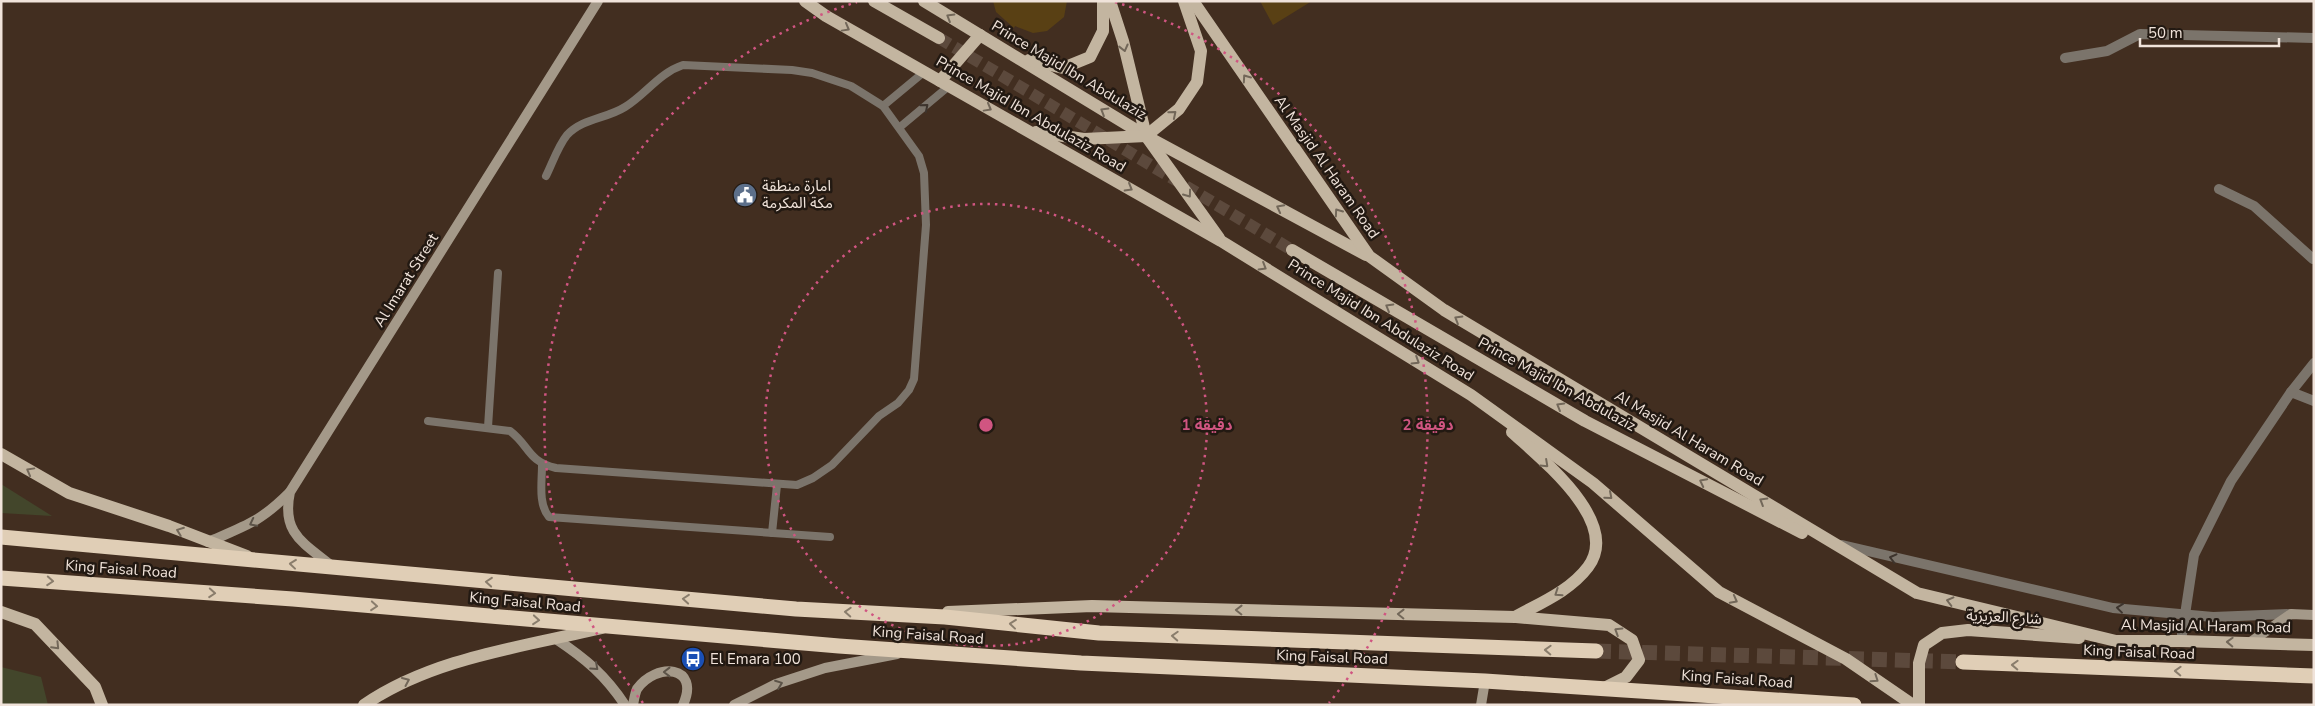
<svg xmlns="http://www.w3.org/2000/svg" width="2315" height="706" font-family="'Nunito Sans','Noto Sans Arabic',sans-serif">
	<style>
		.green { fill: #43462b }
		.building { fill: #594014 }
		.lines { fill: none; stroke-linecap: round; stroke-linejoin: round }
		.primary-tunnel { stroke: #5c493c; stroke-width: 12; stroke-dasharray: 12 6; stroke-linecap: butt }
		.highway-tunnel { stroke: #5c493c; stroke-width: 15; stroke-dasharray: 15 8; stroke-linecap: butt }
		.path { stroke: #96867a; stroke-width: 3; stroke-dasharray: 4 4; stroke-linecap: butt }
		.lane { stroke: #7b746b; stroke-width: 8 }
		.street { stroke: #7b746b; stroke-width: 10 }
		.secondary { stroke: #a49989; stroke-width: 10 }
		.primary { stroke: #c3b5a0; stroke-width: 12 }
		.highway { stroke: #e0ceb6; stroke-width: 15 }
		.oneway { stroke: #726759 }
		.oneway2 { stroke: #3d342d }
		.oneway3 { stroke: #5c5348 }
		.oneway4 { stroke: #8a7d6c }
		.ring { fill: none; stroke: #d05581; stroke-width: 2.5; stroke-dasharray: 2.5 5 }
		.labels { text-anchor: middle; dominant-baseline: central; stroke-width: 5; stroke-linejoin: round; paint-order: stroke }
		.street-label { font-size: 15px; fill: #f0e3da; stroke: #221912 }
		.poi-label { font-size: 15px; fill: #f0e3da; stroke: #221912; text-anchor: start }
		.centre { fill: #d05581; stroke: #221912; stroke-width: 2.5 }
		.ring-label { font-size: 15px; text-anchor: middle; font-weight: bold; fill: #d05581; stroke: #221912; stroke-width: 5; stroke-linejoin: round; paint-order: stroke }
	</style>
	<rect width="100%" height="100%" fill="#422e20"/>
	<!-- green -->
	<g class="green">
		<polygon points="1,484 52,516 1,513"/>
		<polygon points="1,667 41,677 48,705 1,705"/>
	</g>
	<!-- building -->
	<g class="building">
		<polygon points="993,1 1067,1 1064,17 1047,31 1033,33 1015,26 1014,28 996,12"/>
		<polygon points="1260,1 1312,1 1273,25"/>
	</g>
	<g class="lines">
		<!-- primary-tunnel -->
		<polyline class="primary-tunnel" points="939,38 1292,250"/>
		<!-- highway-tunnel -->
		<polyline class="highway-tunnel" points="1596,651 1963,662"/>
		<!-- path -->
		<polyline class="path" points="693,659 693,650"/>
		<!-- lane -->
		<g class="lane">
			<polyline points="883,106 924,72"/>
			<polyline points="900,127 949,86"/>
			<path d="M428,421L510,431C530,446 527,461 556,468L797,485L813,478L832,465L879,416L898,403L909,390L914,379L926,225L924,173L919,156L883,106L851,86L812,73L792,70L683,65C659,73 646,94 625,107C606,119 583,118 567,135C558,146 552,164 546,176"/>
			<polyline points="488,427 498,273"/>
			<path d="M542,465C542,482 538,504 549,517L830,537"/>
			<polyline points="772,533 777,485"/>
		</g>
		<!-- street -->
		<g class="street">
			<polyline points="2065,58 2107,51 2140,34 2314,38"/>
			<polyline points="2219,189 2254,206 2313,259"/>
			<polyline points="2291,392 2314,401"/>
			<polyline points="1842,545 2113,608 2213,617 2291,614"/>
			<polyline points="2181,641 2194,555 2231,481 2291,392 2314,363"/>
		</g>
		<!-- secondary -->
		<g class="secondary">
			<path d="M208,542C245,526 260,522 289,493"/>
			<path d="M333,567C304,543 281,534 290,492L598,1"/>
			<path d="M556,639C586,659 605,675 625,705"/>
			<polyline points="2249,643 2291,614 2314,615"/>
			<path d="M633,705C634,700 635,693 637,689C656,662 701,665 683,705"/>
			<polyline points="734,705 776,684 825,668 897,654"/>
			<polyline points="1481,705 1485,681"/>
		</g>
		<!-- primary -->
		<g class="primary">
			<polyline points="805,1 826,16 1221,241 1471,395 1593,483 1719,592 1846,659 1913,705"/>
			<polyline points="874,1 939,38"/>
			<polyline points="924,1 1146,136 1366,255"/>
			<polyline points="1110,1 1123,41 1146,136 1219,238"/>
			<polyline points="1193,1 1369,256 1444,310 1917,593 2116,641 2181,641 2314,645"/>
			<polyline points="1029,60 1063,68 1090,57 1103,31 1103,1"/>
			<polyline points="940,81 980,35"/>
			<polyline points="1036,132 1084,139 1146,136 1179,109 1197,82 1201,51 1184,1"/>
			<polyline points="1292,250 1585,421 1802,533"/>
			<polyline points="1,454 69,493 169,526 247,556"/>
			<polyline points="1,612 35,624 95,687 102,705"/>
			<path d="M948,612L1092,606L1515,617C1540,603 1570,591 1588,567C1622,522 1541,459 1512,432"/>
			<polyline points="1516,617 1609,625 1632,640 1639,660 1626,677 1604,688"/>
			<path d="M364,705C432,658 522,647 602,628"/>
			<polyline points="1919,705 1919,663 1924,645 1942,633 1968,630 2079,638"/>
		</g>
		<!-- highway -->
		<g class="highway">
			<polyline points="1,537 796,609 945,617 1099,633 1596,651"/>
			<polyline points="1,578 293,599 839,646 1081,663 1485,681 1854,705"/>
			<polyline points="1963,662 2314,676"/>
		</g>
	</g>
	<!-- one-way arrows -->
	<defs><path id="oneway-chevron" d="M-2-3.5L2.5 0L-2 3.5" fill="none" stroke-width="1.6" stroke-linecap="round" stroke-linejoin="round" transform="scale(1.25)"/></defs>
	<g class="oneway">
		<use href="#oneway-chevron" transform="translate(950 17) rotate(-149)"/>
		<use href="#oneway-chevron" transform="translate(846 28) rotate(29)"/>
		<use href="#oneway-chevron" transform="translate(1124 48) rotate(76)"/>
		<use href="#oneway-chevron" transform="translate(1246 78) rotate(-125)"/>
		<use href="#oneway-chevron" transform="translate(988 108) rotate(29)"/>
		<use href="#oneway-chevron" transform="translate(1104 111) rotate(-149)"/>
		<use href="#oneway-chevron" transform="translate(1173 114) rotate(-40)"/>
		<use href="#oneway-chevron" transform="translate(1129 188) rotate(30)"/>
		<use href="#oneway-chevron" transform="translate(1188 194) rotate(54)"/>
		<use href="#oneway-chevron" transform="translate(1280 208) rotate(-152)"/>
		<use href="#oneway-chevron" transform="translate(1338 212) rotate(-125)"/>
		<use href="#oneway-chevron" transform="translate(1263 267) rotate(31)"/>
		<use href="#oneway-chevron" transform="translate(1389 307) rotate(-150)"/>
		<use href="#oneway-chevron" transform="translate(1458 319) rotate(-149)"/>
		<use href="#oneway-chevron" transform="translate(1416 361) rotate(32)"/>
		<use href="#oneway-chevron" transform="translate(1560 406) rotate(-150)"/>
		<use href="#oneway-chevron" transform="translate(1545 464) rotate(43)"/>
		<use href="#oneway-chevron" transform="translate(30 471) rotate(-151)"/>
		<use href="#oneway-chevron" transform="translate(1703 482) rotate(-153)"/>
		<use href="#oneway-chevron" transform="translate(1609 496) rotate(41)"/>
		<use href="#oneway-chevron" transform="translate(1763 501) rotate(-149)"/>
		<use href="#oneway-chevron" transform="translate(180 531) rotate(-159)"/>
		<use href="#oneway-chevron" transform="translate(1558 593) rotate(146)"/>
		<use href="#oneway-chevron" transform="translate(1734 600) rotate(28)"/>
		<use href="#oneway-chevron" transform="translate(1950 601) rotate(-166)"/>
		<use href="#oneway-chevron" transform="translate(1239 610) rotate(-179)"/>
		<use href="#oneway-chevron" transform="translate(1401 614) rotate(-179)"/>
		<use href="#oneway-chevron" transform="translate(1618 631) rotate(-148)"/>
		<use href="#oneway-chevron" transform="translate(2230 642) rotate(-178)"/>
		<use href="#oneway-chevron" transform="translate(56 646) rotate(46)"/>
		<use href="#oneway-chevron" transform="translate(1875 679) rotate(34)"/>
		<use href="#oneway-chevron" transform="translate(406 681) rotate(-24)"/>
	</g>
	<g class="oneway2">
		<use href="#oneway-chevron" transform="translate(925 107) rotate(-40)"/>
		<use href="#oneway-chevron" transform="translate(1893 558) rotate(-166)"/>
		<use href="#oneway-chevron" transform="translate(2120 608) rotate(-173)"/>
	</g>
	<g class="oneway3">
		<use href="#oneway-chevron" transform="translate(253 523) rotate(153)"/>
		<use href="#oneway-chevron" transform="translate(595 667) rotate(42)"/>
		<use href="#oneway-chevron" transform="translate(667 672) rotate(-180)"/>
		<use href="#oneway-chevron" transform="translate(779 684) rotate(-21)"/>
	</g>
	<g class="oneway4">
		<use href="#oneway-chevron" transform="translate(293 564) rotate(-174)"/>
		<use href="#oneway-chevron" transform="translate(50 581) rotate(4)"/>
		<use href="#oneway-chevron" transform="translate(489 582) rotate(-175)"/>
		<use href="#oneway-chevron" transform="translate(212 593) rotate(4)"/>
		<use href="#oneway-chevron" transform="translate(686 599) rotate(-175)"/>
		<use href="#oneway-chevron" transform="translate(374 606) rotate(5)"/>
		<use href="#oneway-chevron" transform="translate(848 612) rotate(-177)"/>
		<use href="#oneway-chevron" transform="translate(536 620) rotate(5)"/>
		<use href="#oneway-chevron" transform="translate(1013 624) rotate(-174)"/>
		<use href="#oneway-chevron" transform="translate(1175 636) rotate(-177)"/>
		<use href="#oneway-chevron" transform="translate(1548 650) rotate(-178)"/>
		<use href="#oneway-chevron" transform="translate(2015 665) rotate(-178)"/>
		<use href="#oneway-chevron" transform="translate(2178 671) rotate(-178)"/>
	</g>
	<!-- distance rings -->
	<g class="ring">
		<circle cx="986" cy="425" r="221"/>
		<path d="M643 703A442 442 0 0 1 857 2M1115 2A442 442 0 0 1 1329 703"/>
	</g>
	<!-- icons -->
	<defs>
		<g id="civic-disc" transform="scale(1.25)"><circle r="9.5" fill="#5c6f8a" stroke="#221912"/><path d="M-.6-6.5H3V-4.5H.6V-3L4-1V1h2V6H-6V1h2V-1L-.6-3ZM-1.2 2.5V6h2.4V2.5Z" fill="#fff"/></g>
		<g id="bus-disc" transform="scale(1.25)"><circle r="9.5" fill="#1a4fb4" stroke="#221912"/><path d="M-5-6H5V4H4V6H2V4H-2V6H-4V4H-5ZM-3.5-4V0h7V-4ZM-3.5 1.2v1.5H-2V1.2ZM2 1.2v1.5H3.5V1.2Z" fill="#fff"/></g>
	</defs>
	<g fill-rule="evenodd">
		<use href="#civic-disc" x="745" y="195"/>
		<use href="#bus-disc" x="693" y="659"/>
	</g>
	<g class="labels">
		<!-- street labels -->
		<g class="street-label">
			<text transform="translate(1069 70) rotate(31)">Prince Majid Ibn Abdulaziz</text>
			<text transform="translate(1031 114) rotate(30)">Prince Majid Ibn Abdulaziz Road</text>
			<text transform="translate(1327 167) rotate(55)">Al Masjid Al Haram Road</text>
			<text transform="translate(406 280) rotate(-58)">Al Imarat Street</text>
			<text transform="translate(1381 320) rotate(32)">Prince Majid Ibn Abdulaziz Road</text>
			<text transform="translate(1557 384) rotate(29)">Prince Majid Ibn Abdulaziz</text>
			<text transform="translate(1689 438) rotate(31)">Al Masjid Al Haram Road</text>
			<text transform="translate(121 569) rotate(4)">King Faisal Road</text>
			<text transform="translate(525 602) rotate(5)">King Faisal Road</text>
			<text transform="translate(2004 617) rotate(3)">شارع العزيزية</text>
			<text transform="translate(2206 626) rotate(1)">Al Masjid Al Haram Road</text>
			<text transform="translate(928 635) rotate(4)">King Faisal Road</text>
			<text transform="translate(2139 652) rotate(2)">King Faisal Road</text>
			<text transform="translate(1332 657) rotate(2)">King Faisal Road</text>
			<text transform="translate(1737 679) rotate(4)">King Faisal Road</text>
		</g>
		<!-- poi labels -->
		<g class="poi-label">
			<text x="762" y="186">امارة منطقة<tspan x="762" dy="17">مكة المكرمة</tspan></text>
			<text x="710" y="659">El Emara 100</text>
		</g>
	</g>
	<circle cx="986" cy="425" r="8" class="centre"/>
	<g class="ring-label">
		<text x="1207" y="430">1 دقيقة</text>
		<text x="1428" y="430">2 دقيقة</text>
	</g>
	<!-- border -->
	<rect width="2315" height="706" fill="none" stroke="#f0e3da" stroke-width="5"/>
	<!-- scale -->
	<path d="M2140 38v8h139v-8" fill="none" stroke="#f0e3da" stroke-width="2.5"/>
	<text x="2148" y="38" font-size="15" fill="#f0e3da" stroke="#221912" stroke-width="4" paint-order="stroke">50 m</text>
</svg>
